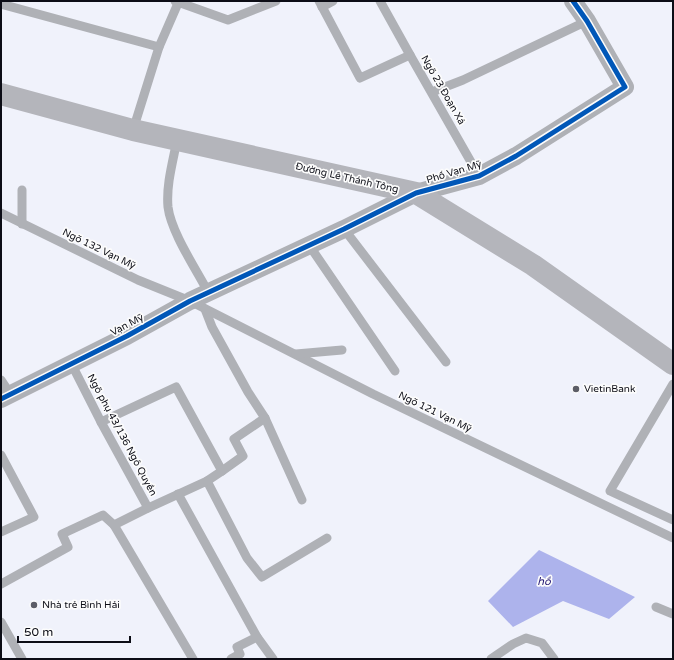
<svg xmlns="http://www.w3.org/2000/svg" width="674" height="660" font-family="'Varela Round',sans-serif">
	<style>
		.water { fill: #adb3ec }
		.lines { fill: none; stroke-linecap: round; stroke-linejoin: round }
		.service { stroke: #afb1b6; stroke-width: 9 }
		.minor { stroke: #afb1b6; stroke-width: 18 }
		.primary { stroke: #b4b5bb; stroke-width: 22 }
		.cycleway-casing { stroke: #fcfcfc; stroke-width: 8 }
		.cycleway { stroke: #0057b8; stroke-width: 5 }
		.poi-dot { fill: #5c5d66; stroke: #fcfcfc; stroke-width: 1.5 }
		.labels { text-anchor: middle; dominant-baseline: central; stroke-width: 3.5; stroke-linejoin: round; paint-order: stroke }
		.street-label { font-size: 10px; fill: #0c0d16; stroke: #fcfcfc }
		.poi-label { font-size: 10px; fill: #0c0d16; stroke: #fcfcfc; text-anchor: start }
		.water-label { font-size: 11px; font-style: italic; fill: #231772; stroke: #fcfcfc }
	</style>
	<rect width="100%" height="100%" fill="#f0f2fb"/>
	<!-- water -->
	<polygon class="water" points="539,550 635,597 609,619 563,601 513,627 488,601"/>
	<g class="lines">
		<!-- service -->
		<g class="service">
			<polyline points="175,1 228,20 276,1"/>
			<polyline points="319,1 360,78 410,55 479,176"/>
			<polyline points="380,1 410,55"/>
			<polyline points="1,4 159,47"/>
			<polyline points="322,7 333,1"/>
			<polyline points="432,92 463,80 587,21"/>
			<polyline points="133,130 159,47 179,1"/>
			<path d="M177,140C173,161 166,185 168,207C171,232 196,269 208,292"/>
			<polyline points="1,213 138,280 190,301 373,394 673,538"/>
			<polyline points="22,224 22,190"/>
			<polyline points="344,229 446,362"/>
			<polyline points="309,245 395,371"/>
			<polyline points="205,309 212,327 248,392 265,418 302,500"/>
			<polyline points="296,354 342,350"/>
			<polyline points="71,363 101,422 148,508 207,481 247,558 262,577 327,538"/>
			<polyline points="1,380 11,395"/>
			<polyline points="673,384 610,491 673,520"/>
			<polyline points="101,422 176,387 222,471 207,481"/>
			<polyline points="1,455 34,517 1,532"/>
			<polyline points="222,471 243,456 234,439 265,418"/>
			<polyline points="178,494 257,637"/>
			<polyline points="114,525 148,508"/>
			<polyline points="1,584 68,547 62,534 103,515 114,525 193,659"/>
			<polyline points="656,607 673,614"/>
			<polyline points="1,622 22,659"/>
			<polyline points="231,659 240,654 237,647 257,637 273,659"/>
			<polyline points="491,659 513,644 526,638 542,643 554,659"/>
		</g>
		<!-- minor -->
		<polyline class="minor" points="1,399 127,336 190,301 344,229 416,193 479,176 516,156 625,87 587,21 573,1"/>
		<!-- primary -->
		<polyline class="primary" points="1,94 133,130 416,193 533,265 673,364"/>
		<!-- cycleway casing -->
		<g class="cycleway-casing">
			<polyline id="cycleway" points="1,399 127,336 190,301 344,229 416,193 479,176 516,156 625,87 587,21 573,1"/>
		</g>
		<!-- cycleway -->
		<use href="#cycleway" class="cycleway"/>
	</g>
	<!-- markers -->
	<g class="poi-dot">
		<circle cx="576" cy="389" r="4"/>
		<circle cx="34" cy="605" r="4"/>
	</g>
	<g class="labels">
		<!-- street labels -->
		<g class="street-label">
			<text transform="translate(443 90) rotate(60)">Ngõ 23 Đoạn Xá</text>
			<text transform="translate(454 172) rotate(-17)">Phố Vạn Mỹ</text>
			<text transform="translate(347 178) rotate(13)">Đường Lê Thánh Tông</text>
			<text transform="translate(99 249) rotate(26)">Ngõ 132 Vạn Mỹ</text>
			<text transform="translate(127 325) rotate(-28)">Vạn Mỹ</text>
			<text transform="translate(435 412) rotate(26)">Ngõ 121 Vạn Mỹ</text>
			<text transform="translate(122 435) rotate(62)">Ngõ phụ 43/136 Ngô Quyền</text>
		</g>
		<!-- poi labels -->
		<g class="poi-label">
			<text x="584" y="389">VietinBank</text>
			<text x="42" y="605">Nhà trẻ Bình Hải</text>
		</g>
		<!-- water labels -->
		<g class="water-label">
			<text x="544" y="581">hồ</text>
		</g>
	</g>
	<!-- border -->
	<rect width="674" height="660" fill="none" stroke="#0c0d16" stroke-width="4"/>
	<!-- scale -->
	<path d="M18 636v6h112v-6" fill="none" stroke="#0c0d16" stroke-width="2"/>
	<text x="24" y="636" font-size="12" fill="#0c0d16" stroke="#fcfcfc" stroke-width="3" paint-order="stroke">50 m</text>
</svg>
